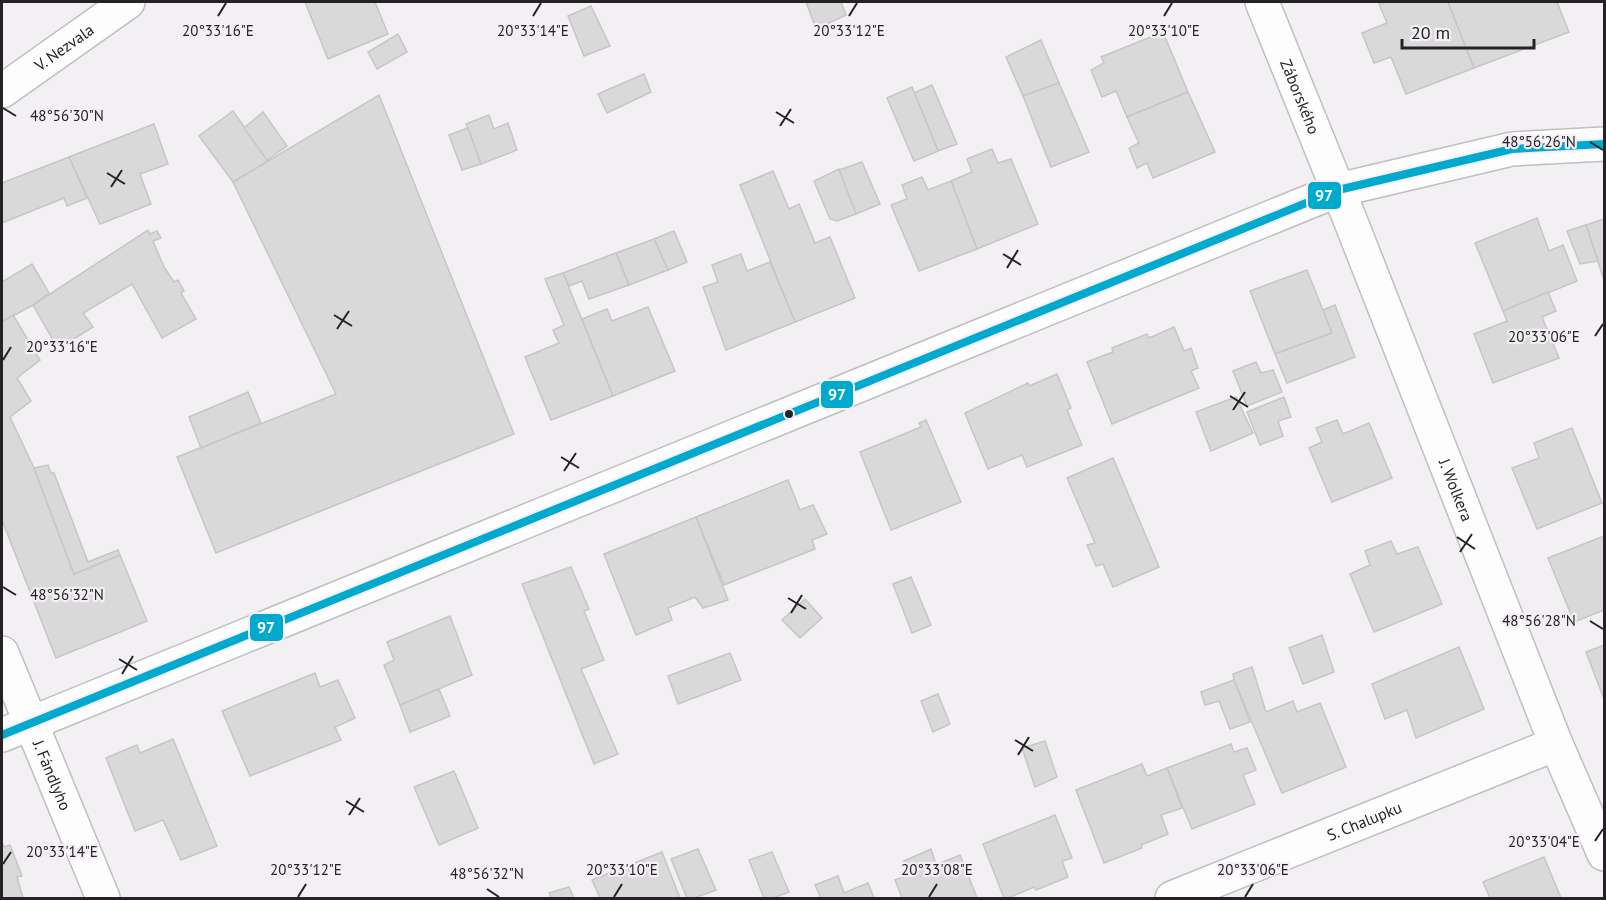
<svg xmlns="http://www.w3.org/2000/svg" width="1606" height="900" font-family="'PT Sans',sans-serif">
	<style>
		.building { fill: #dad9da; stroke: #c7c5c7; stroke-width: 1.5 }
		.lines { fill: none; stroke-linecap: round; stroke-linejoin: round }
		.street-casing { stroke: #bfbec0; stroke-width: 36 }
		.street { stroke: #fdfdfd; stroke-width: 33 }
		.bus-1-casing { stroke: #f3eff4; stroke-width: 12 }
		.bus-1 { stroke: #00a9ce; stroke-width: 8 }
		.ticks { fill: none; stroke: #242224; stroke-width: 2 }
		.bus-dot { fill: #242224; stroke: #f3eff4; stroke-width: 2 }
		.labels { text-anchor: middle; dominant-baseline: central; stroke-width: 4.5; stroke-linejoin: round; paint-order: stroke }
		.street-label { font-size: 16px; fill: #242224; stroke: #f3eff4 }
		.ticks-label { font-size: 15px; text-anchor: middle; fill: #242224; stroke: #f3eff4; stroke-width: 4.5; stroke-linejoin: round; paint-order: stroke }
		.line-badge { stroke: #f3eff4; stroke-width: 2 }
		.badge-label { font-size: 16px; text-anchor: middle; font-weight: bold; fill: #fff }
	</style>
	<rect width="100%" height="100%" fill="#f2f0f3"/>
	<!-- building -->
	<g class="building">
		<polygon points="305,2 375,2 388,34 328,59"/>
		<polygon points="806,2 841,2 846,15 816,29"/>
		<polygon points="1386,2 1448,2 1474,68 1406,94 1391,57 1374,63 1362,33 1387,23 1379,4"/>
		<polygon points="1448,2 1557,2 1569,32 1474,68"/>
		<polygon points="591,6 610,46 584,56 568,16"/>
		<polygon points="1163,32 1188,92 1127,117 1116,91 1102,97 1091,70 1104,63 1101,57"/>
		<polygon points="398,34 407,52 377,69 368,52"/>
		<polygon points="1041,40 1059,83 1023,96 1006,57"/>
		<polygon points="644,74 651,92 607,113 598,94"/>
		<polygon points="1059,83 1089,152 1051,167 1023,96"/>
		<polygon points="932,85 957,144 938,151 914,93"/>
		<polygon points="912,87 938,151 914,161 887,98"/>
		<polygon points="1188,92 1215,152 1153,178 1147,163 1137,168 1129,148 1139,143 1127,117"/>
		<polygon points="379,95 514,434 216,553 177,457 336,394 233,182"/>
		<polygon points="233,111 268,161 233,182 199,136"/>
		<polygon points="263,112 287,146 267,160 244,128"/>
		<polygon points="489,115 494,129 508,123 517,150 481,164 466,124"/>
		<polygon points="154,124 168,164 140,174 151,204 100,224 69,157"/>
		<polygon points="468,128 481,164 462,170 449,135"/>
		<polygon points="992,149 998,163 1011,159 1038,224 977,249 951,181 972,172 967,159"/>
		<polygon points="69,157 87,198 67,206 64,198 2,223 2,183"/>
		<polygon points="862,162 880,204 856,214 839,170"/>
		<polygon points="839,169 856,214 837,221 830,219 814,181"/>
		<polygon points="773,171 789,209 799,204 815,243 830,237 855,298 795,322 740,185"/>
		<polygon points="922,177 928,190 951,181 977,249 919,271 891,205 907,199 902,185"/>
		<polygon points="1537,218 1549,251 1563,245 1577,281 1503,311 1475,243"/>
		<polygon points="1604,219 1604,276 1603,277 1586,225"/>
		<polygon points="1586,225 1598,261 1580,264 1567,231"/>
		<polygon points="148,230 150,234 157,231 161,238 153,241 164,267 174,282 178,280 184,291 181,293 196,319 162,338 132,284 83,313 93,327 58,349 33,305"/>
		<polygon points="674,231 687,262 668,270 654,239"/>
		<polygon points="654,239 668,270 629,285 616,253"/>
		<polygon points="616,253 629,285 589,299 582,281 569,286 563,273"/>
		<polygon points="741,254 747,271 770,262 795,322 726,350 703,287 718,282 712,265"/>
		<polygon points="32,264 49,293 33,305 2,322 2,282"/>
		<polygon points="1307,270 1332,333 1275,354 1250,291"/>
		<polygon points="563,273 613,396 551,420 525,357 559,343 553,330 564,325 545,279"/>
		<polygon points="1548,292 1556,311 1542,317 1559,358 1493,383 1474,334 1507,321 1503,311"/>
		<polygon points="1335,305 1355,357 1287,383 1275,354 1332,333 1323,310"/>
		<polygon points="648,307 675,371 613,396 582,319 607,309 612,321"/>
		<polygon points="13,315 40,360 17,378 31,401 10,417 34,468 74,574 120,555 147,621 56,658 2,520 2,322"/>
		<polygon points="1174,327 1184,351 1191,348 1198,368 1191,371 1199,388 1112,424 1087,362 1113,352 1112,348 1147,334 1149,338"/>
		<polygon points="1256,362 1261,373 1273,370 1282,392 1247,406 1233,371"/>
		<polygon points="1057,374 1071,408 1067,410 1082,445 1027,467 1022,455 988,469 965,413 1028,383 1029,386"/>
		<polygon points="248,392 261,423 201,448 189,417"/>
		<polygon points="1236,397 1253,433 1211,451 1196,412"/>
		<polygon points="1284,397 1291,417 1278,421 1283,436 1260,445 1247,412"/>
		<polygon points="926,420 961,502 891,530 860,452 921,427 919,423"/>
		<polygon points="1337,420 1343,434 1369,423 1392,478 1332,502 1309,448 1322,442 1316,428"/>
		<polygon points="1572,428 1602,503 1537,529 1512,468 1539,458 1534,443"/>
		<polygon points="1113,458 1159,567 1113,587 1103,564 1096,566 1087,545 1095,543 1067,478"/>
		<polygon points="48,465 51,473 54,473 88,562 118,550 120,555 74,574 34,468"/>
		<polygon points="788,480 800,510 813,505 827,534 812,540 815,549 724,585 696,517"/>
		<polygon points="696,517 728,600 703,608 695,597 668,608 672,620 636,635 604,554"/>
		<polygon points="1604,536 1604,610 1574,622 1548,558"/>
		<polygon points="1391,541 1397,554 1418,547 1442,604 1374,632 1350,574 1370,565 1365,551"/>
		<polygon points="571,567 589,609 584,611 604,660 581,669 618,754 594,764 522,584"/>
		<polygon points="911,577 931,625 912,633 893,584"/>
		<polygon points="805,599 822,618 800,638 782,620"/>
		<polygon points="450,616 472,675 400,705 384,665 394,660 387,642"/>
		<polygon points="1322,635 1334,672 1303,684 1289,648"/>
		<polygon points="1604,645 1604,699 1586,652"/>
		<polygon points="1459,647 1484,709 1416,738 1407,710 1385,719 1372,684"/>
		<polygon points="730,653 741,680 678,704 668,676"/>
		<polygon points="1252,667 1266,712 1293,701 1297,712 1320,703 1346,767 1282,793 1234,680 1233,674"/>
		<polygon points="315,673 320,687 338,680 355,718 335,727 341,740 250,776 222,711"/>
		<polygon points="1234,680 1250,722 1230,729 1219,701 1205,705 1201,692"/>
		<polygon points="439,689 450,716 410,732 400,705"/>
		<polygon points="938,694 950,724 933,732 921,701"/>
		<polygon points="173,739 217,846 181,860 163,820 135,831 106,758 137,745 140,753"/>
		<polygon points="1045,741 1057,777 1035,787 1022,748"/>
		<polygon points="1231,744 1234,752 1247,748 1256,770 1243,775 1255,804 1192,829 1167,768"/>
		<polygon points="1142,764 1147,776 1167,768 1182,808 1161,815 1168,834 1141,845 1142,848 1104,863 1076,790"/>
		<polygon points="454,771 478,828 439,845 414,787"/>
		<polygon points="1055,815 1072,858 1062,861 1068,877 1036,890 1034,887 1008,898 1004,898 983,844"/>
		<polygon points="2,842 4,847 10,845 22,876 17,877 23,898 2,898"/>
		<polygon points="698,849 716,890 694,898 687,898 671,859"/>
		<polygon points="931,849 936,865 960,855 977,898 902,898 895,880 909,875 904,861"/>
		<polygon points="662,852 680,898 600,898 592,880"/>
		<polygon points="772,852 789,892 773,898 764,898 749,860"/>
		<polygon points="1544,857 1561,898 1490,898 1483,882"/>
		<polygon points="838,876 844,893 868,883 874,898 821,898 815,885"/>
		<polygon points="569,887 574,898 551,898 549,893"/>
	</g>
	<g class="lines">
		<!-- street casing -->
		<g class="street-casing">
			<g id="street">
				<path id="s1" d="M1262,2L1349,217L1556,744L1604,854"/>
				<path id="s2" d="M2,91L128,2"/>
				<path id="s3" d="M2,653L103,898"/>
				<polyline points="2,735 1338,190 1512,149 1604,144"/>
				<path id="s4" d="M1172,898L1556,744"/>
			</g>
		</g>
		<!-- street -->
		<use href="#street" class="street"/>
		<!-- bus-1 casing -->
		<g class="bus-1-casing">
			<polyline id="bus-1" points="2,735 1338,190 1512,149 1604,144"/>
		</g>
		<!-- bus-1 -->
		<use href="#bus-1" class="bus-1"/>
	</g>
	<!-- ticks -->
	<path class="ticks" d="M218,16L226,3M533,16L541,3M849,16L857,3M1164,16L1172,3M3,108L16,116M776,112L794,123M780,126L791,109M1590,142L1603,150M107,173L125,184M111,187L122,170M1003,254L1021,265M1007,268L1018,250M334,315L352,326M337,329L349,311M1595,336L1603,324M3,360L11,347M1230,396L1248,407M1233,410L1245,392M561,457L579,468M564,471L576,453M1457,537L1475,549M1460,552L1472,534M3,587L16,595M788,598L806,609M791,613L802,595M1590,621L1603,629M119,659L137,670M122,674L133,656M1015,740L1033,751M1018,755L1029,737M346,801L364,812M349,815L360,798M1595,841L1603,829M3,864L11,852M487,889L499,897M298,897L306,884M614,897L622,884M929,897L937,884M1245,897L1253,884"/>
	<!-- markers -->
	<circle class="bus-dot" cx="789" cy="414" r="5"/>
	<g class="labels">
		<!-- street labels -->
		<g class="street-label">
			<text stroke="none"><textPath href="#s2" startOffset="76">V. Nezvala</textPath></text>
			<text stroke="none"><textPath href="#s1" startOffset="102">Záborského</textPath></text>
			<text stroke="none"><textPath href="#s1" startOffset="525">J. Wolkera</textPath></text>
			<text stroke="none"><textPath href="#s3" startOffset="132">J. Fándlyho</textPath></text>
			<text stroke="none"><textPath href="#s4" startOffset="207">S. Chalupku</textPath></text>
		</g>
	</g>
	<g class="ticks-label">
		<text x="218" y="36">20°33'16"E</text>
		<text x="533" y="36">20°33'14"E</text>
		<text x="849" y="36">20°33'12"E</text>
		<text x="1164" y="36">20°33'10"E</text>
		<text x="67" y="121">48°56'30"N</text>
		<text x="1539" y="147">48°56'26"N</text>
		<text x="1544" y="342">20°33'06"E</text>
		<text x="62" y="352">20°33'16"E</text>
		<text x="67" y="600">48°56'32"N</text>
		<text x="1539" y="626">48°56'28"N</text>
		<text x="1544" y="847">20°33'04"E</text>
		<text x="62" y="857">20°33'14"E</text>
		<text x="306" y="875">20°33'12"E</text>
		<text x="622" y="875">20°33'10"E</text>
		<text x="937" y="875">20°33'08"E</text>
		<text x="1253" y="875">20°33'06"E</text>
		<text x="487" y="879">48°56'32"N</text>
	</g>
	<g class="line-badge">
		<rect x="1307" y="181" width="35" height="29" rx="6" fill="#00a9ce"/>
		<rect x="820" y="380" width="34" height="29" rx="6" fill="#00a9ce"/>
		<rect x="249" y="613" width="35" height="29" rx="6" fill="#00a9ce"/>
	</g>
	<g class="badge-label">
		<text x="1324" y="201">97</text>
		<text x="837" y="400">97</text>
		<text x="266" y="633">97</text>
	</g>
	<!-- border -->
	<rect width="1606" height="900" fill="none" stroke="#242224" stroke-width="6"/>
	<!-- scale -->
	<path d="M1402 39v9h132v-9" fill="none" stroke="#242224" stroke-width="3"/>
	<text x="1411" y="39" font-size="18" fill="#242224" stroke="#f3eff4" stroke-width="4.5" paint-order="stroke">20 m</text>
</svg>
